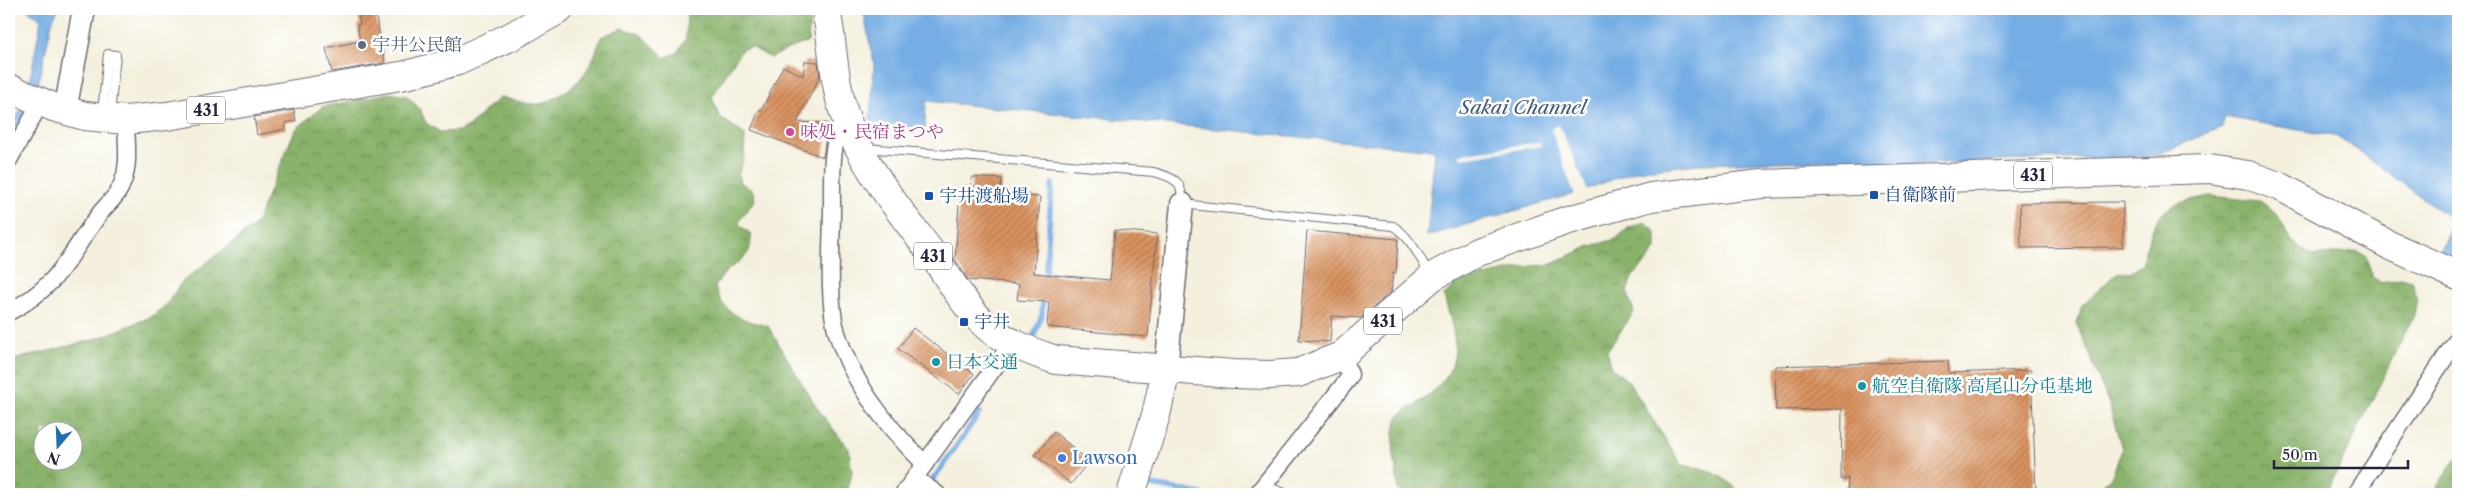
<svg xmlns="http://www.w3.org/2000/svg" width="2467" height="503" font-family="'Libre Caslon Text','Noto Serif JP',serif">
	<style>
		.forest { fill: url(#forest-crowns); stroke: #566a52; fill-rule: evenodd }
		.water { fill: #74ade4; stroke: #4b6890 }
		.pier { fill: #f4f0dd }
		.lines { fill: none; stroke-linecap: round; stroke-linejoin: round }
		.stream { stroke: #74ade4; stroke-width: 5.5 }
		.building { fill: url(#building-hatch) }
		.lane-casing { stroke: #6c6a74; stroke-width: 10 }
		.street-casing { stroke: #6c6a74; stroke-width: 19 }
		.secondary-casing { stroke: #6c6a74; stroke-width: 25 }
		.highway-casing { stroke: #6c6a74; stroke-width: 30 }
		.lane { stroke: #fff; stroke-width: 8 }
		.street { stroke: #fff; stroke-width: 16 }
		.secondary { stroke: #fff; stroke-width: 22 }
		.highway { stroke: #fff; stroke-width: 28 }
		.service-dot { fill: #5c6f8a; stroke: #fff; stroke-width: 2 }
		.hotel-dot { fill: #d1479c; stroke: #fff; stroke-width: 2 }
		.transit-dot { fill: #1a4fb4; stroke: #fff; stroke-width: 2 }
		.culture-dot { fill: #0f9aa8; stroke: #fff; stroke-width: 2 }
		.shop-dot { fill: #3f7fe0; stroke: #fff; stroke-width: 2 }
		.labels { text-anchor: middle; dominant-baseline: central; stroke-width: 5; stroke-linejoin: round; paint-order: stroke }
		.shield { fill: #fff; stroke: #646476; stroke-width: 1 }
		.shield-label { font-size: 16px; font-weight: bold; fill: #22223b }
		.service-label { font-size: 18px; fill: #4e5e75; stroke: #fff; text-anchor: start }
		.hotel-label { font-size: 18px; fill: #b23c85; stroke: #fff; text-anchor: start }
		.transit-label { font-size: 18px; fill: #164399; stroke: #fff; text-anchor: start }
		.culture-label { font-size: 18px; fill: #0d838f; stroke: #fff; text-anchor: start }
		.shop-label { font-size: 18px; fill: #366cbe; stroke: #fff; text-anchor: start }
		.water-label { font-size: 19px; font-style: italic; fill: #435a7f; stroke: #fff }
	</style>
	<defs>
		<pattern id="forest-crowns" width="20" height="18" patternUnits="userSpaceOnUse" patternTransform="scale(1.25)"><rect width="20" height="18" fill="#89b26a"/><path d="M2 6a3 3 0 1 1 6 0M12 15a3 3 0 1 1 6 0" fill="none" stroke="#709058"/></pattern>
		<pattern id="building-hatch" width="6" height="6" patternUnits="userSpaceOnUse" patternTransform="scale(1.25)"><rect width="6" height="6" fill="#da935f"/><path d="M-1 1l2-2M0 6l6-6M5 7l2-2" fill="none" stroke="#b07850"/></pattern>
	</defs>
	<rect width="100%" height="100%" fill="#fff"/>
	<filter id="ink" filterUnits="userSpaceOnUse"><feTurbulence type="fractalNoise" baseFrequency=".02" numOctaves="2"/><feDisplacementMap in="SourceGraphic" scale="10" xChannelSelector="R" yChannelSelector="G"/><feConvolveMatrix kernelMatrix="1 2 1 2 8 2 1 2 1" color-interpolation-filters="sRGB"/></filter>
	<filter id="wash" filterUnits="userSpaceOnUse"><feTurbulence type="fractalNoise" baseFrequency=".0096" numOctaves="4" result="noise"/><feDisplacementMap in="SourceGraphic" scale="20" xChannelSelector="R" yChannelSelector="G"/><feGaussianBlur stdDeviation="1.12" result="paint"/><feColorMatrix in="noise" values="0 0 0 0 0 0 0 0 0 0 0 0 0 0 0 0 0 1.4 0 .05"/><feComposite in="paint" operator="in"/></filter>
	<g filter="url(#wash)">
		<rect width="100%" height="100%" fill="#f4f0dd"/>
		<!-- forest -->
		<g class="forest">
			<path d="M687,9H739L741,12L752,14L756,9H805L810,22L808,42L788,49L771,58L751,47L742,49L712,97L719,116L745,135L744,158L738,175L740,182L753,191L755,200L739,221L740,226L750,233C754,257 741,258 727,271C722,275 718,282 715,287C723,314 742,320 768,326L817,408L849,449L852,472L847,494H9V361L96,339L151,317L167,304L181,283L256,224L295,130L322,107L390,93L407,96L420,109L426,123L440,132L459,131L473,123L487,108L501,97C512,100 524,104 535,104C544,105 553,99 560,95C584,81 593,63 601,37L622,28L640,34L665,57L677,53L686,38ZM42,430H72V460H42Z"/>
			<path d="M2209,196L2260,201L2276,213L2291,240L2312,256L2356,251L2366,256L2372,277L2382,283L2401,278L2412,281L2417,298L2414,315L2326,494H2092L2112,476L2122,449L2109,404L2077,324L2082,305L2117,273L2133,271L2142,264C2147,244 2153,214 2175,205C2186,200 2198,199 2209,196Z"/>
			<path d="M1645,222L1656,232V249L1644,265L1632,277L1627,292L1634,312L1607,351L1612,368L1629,382L1681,464C1708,471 1722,472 1741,494H1404L1398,490C1397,467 1388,440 1398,418C1402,410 1418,404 1425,398C1467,365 1456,340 1444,296L1458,282L1524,267L1552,264L1588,247L1616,239L1628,228Z"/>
			<polygon points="2458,455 2458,494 2432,494"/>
		</g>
		<!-- water -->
		<g class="water">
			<polygon points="27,9 58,9 52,22 37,89 29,86 41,20"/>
			<polygon points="863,9 2458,9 2458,260 2440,253 2454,221 2339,137 2225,117 2222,127 2154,156 1876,165 1848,160 1697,164 1636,171 1573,194 1427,236 1435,150 926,101 925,128 882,126 870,120 874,64"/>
			<polygon points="22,106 27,110 9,145 9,131"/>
		</g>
		<!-- pier -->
		<g class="pier">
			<polygon points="1559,125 1588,191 1575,196 1551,129"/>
			<polygon points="1540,142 1541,146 1461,158 1460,154"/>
		</g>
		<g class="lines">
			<!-- stream -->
			<g class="stream">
				<polyline points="1045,281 1052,184"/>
				<polyline points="1033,338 1042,315 1043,295"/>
				<polyline points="1147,484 1202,494"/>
				<polyline points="923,494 980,412"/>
			</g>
		</g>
		<g id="blocks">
			<!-- building -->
			<g class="building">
				<polygon points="375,12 385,63 332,72 326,48 360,41 357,25 360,24 358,15"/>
				<polygon points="805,61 818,62 820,76 797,122 828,123 823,157 751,130 759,110 761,111 783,66 803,76"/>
				<polygon points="294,110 296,121 285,123 286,129 257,135 254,117"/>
				<polygon points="972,177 1002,179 1000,194 1040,197 1034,273 1110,280 1115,230 1157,234 1148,337 1047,327 1049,302 1017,300 1019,284 968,280 955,259 960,189 971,190"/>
				<polygon points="2123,202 2123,247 2021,248 2020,203"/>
				<polygon points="1307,231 1398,239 1396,273 1393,273 1391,292 1361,318 1332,316 1330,342 1299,340"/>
				<polygon points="913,328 974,374 959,394 898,349"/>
				<polygon points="1948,361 1949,373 2031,370 2036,492 1847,494 1848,478 1841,480 1842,409 1776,410 1775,366"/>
				<polygon points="1054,432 1089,461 1071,484 1035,455"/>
			</g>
		</g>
	</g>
	<g filter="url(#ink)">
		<use href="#blocks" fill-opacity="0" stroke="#6c6a74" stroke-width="1"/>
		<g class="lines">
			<!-- lane casing -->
			<g class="lane-casing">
				<g id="lane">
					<polyline points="102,112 108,54 116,55 110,114"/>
					<path d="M866,148L1154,172C1175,178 1183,181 1182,204L1393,226C1410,236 1419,257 1429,273"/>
					<polyline points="1264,485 1287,494"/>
				</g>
			</g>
			<!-- street casing -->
			<g class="street-casing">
				<g id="street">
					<path d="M845,115C830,141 832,178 832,208C832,242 827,301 837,333C852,383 888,428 925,464"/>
					<polyline points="9,160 41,102"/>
					<path d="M9,312C62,284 68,255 101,212C110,201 119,195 123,181C130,163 126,140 126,120"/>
					<polyline points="915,478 937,494"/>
					<polyline points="903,494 1012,343"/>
					<polyline points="1257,494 1349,378 1350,374 1341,356"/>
					<polyline points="2355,494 2458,338"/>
				</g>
			</g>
			<!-- secondary casing -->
			<g class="secondary-casing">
				<g id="secondary">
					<polyline points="65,111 84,9"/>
					<polyline points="1166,370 1182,204"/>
				</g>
			</g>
			<!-- highway casing -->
			<g class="highway-casing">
				<g id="highway">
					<path d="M826,9C833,43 833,80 844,113C862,167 902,213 935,258C952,283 969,314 994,332C1013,345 1034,353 1056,360L1233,374L1269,375L1298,373L1341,356L1432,277L1477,252L1565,221L1651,197L1761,184L2209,169L2248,175L2281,187L2389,245L2458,276"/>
					<polyline points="9,88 53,107 85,116 126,120 167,116 406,75 458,61 512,36 560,9"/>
					<polyline points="1131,494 1156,415 1166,370"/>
				</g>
			</g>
			<!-- lane -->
			<use href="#lane" class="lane"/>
			<!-- street -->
			<use href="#street" class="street"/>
			<!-- secondary -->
			<use href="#secondary" class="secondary"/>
			<!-- highway -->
			<use href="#highway" class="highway"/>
		</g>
	</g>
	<!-- markers -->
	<circle class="service-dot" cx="362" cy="45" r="5"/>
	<circle class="hotel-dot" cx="790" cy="132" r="5"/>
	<g class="transit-dot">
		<rect x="1869" y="190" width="10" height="10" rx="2.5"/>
		<rect x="924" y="191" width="10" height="10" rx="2.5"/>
		<rect x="959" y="317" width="10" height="10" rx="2.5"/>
	</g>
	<g class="culture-dot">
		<circle cx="936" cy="362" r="5"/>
		<circle cx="1862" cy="386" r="5"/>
	</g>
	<circle class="shop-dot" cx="1062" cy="458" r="5"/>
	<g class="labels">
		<!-- shield labels -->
		<g class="shield">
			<rect x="187" y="96.5" width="38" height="27" rx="4"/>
			<rect x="2014" y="161.5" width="38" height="27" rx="4"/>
			<rect x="914" y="242.5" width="38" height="27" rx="4"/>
			<rect x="1364" y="307.5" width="38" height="27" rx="4"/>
		</g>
		<g class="shield-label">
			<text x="206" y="110">431</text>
			<text x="2033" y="175">431</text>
			<text x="933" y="256">431</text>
			<text x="1383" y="321">431</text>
		</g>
		<!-- service labels -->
		<g class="service-label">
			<text x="372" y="45">宇井公民館</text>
		</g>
		<!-- hotel labels -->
		<g class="hotel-label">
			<text x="800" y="132">味処・民宿まつや</text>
		</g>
		<!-- transit labels -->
		<g class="transit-label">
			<text x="1884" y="195">自衛隊前</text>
			<text x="939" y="196">宇井渡船場</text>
			<text x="974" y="322">宇井</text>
		</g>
		<!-- culture labels -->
		<g class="culture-label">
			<text x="946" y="362">日本交通</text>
			<text x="1872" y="386">航空自衛隊 高尾山分屯基地</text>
		</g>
		<!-- shop labels -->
		<g class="shop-label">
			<text x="1072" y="458">Lawson</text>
		</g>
		<!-- water labels -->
		<g class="water-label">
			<text x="1523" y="107">Sakai Channel</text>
		</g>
	</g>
	<!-- margin -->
	<rect width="2467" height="503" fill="none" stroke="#fff" stroke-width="30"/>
	<!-- north arrow -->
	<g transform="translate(58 446) rotate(199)"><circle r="24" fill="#ffffff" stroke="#a7a7b1"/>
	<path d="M0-4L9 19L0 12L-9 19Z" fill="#1f6fb2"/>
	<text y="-8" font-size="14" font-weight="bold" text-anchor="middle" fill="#22223b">N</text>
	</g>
	<!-- scale -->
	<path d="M2274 460v8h134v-8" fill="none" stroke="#22223b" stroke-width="2.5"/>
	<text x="2282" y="460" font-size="15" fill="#22223b" stroke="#ffffff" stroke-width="4" paint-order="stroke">50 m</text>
</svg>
